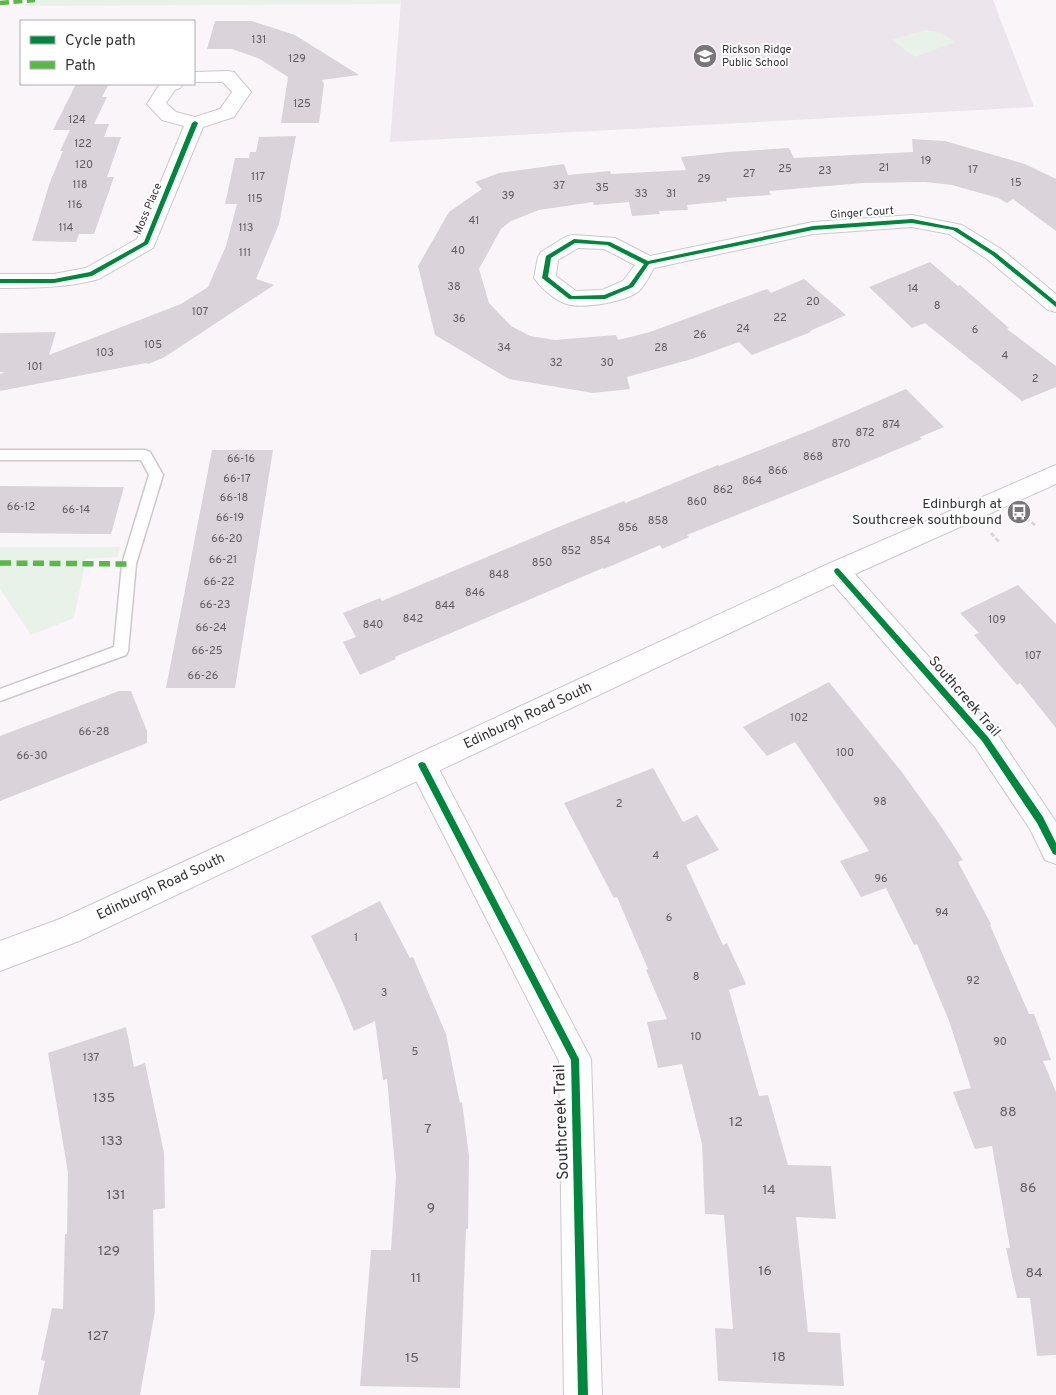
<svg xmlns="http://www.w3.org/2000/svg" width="1056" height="1395" font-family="Overpass,sans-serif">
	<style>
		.built { fill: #ece5eb }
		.green { fill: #e9f2e8 }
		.building { fill: #dbd3da }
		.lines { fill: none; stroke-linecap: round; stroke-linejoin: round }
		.service-casing { stroke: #ccc8cb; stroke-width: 3 }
		.minor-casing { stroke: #ccc8cb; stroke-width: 2 }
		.secondary-casing { stroke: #ccc8cb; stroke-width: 2 }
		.path { stroke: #d8d7d7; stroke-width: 3; stroke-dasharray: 4.5 2.5; stroke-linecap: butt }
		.service { fill: #fefefe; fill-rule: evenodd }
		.minor { fill: #fefefe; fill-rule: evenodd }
		.secondary { fill: #fefefe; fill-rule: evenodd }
		.quiet-far1 { stroke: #58b947; stroke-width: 4.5; stroke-dasharray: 9 4.5; stroke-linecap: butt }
		.quiet { stroke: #58b947; stroke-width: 5.5; stroke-dasharray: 11 5.5; stroke-linecap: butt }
		.cycleway-casing { stroke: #fff; stroke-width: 3 }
		.cycleway { fill: #00873e; fill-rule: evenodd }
		.labels { text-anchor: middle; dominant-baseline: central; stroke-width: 4; stroke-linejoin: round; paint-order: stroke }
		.number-label { font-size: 11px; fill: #5e5b5e }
		.far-poi-label { font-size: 11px; fill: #353335; stroke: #fff; text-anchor: start }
		.far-street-label { font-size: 11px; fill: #353335; stroke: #fff }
		.poi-label { font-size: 14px; fill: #353335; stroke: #fff; text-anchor: end }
		.street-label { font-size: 14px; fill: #353335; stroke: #fff }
		.near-number-label { font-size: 14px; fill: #5e5b5e }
		.near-street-label { font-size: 16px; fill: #353335; stroke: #fff }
	</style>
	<rect width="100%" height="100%" fill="#faf5f9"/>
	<!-- built -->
	<polygon class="built" points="401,0 993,0 1034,107 390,142"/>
	<!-- green -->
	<g class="green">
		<polygon points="27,0 401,0 400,4 25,6"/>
		<polygon points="925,30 939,32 955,42 915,57 892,40"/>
		<polygon points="0,547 120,547 118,557 86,559 74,618 31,635 0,589"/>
	</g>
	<!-- building -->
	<g class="building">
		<polygon points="215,21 252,21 295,35 359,75 322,80 324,84 319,123 281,123 288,77 260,59 232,49 207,49"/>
		<polygon points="76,84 109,84 102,97 107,97 94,124 109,124 104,137 121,137 107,177 114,177 94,234 79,234 76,242 32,241 50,182 63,151 60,151 70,130 53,130"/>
		<polygon points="296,136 279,224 256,279 274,285 163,358 148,364 146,363 0,391 0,374 5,372 0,372 0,333 56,332 49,355 181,304 208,287 226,246 237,204 225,204 235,158 249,158 250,152 256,152 259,137"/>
		<polygon points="912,139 945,141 1025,164 1056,179 1056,231 1013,199 1007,203 998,198 952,185 925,182 863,183 769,191 771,195 726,198 727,201 687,205 688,210 659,211 660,214 632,216 629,202 594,205 593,202 539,210 511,221 501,229 479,269 489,303 511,326 530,336 555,340 616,335 618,340 650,332 767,289 771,293 804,279 846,315 810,331 811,332 752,355 739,342 692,359 627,377 630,389 593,393 509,379 435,335 418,266 449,212 482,189 475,182 499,173 564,164 568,175 610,171 611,174 686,170 681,157 728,152 789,148 794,158 913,152"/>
		<polygon points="930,262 958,286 960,285 1009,328 1007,329 1056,366 1056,387 1022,401 925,323 912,328 869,287"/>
		<polygon points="906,389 944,427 920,437 922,439 844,472 687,535 689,537 662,549 660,545 604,569 603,568 395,657 396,659 360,675 343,642 356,637 343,613 380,598 382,601 568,523 624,501 625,503 718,465 719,466 811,430"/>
		<polygon points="212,450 273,450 235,688 166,688"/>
		<polygon points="0,486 97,487 124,487 111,534 93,534 0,533"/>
		<polygon points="1018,585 1056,624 1056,728 1020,683 1017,685 974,635 979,633 960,613"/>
		<polygon points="829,682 901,771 940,825 963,860 958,862 991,924 990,925 1029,1014 1034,1014 1051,1060 1043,1061 1056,1092 1056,1355 1037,1356 1030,1298 1017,1298 1006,1248 1010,1248 992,1146 975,1149 953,1092 971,1088 949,1021 917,944 914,945 886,888 861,897 840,861 869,851 795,742 767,756 743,727"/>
		<polygon points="119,691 131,691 147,731 147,743 0,801 0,736"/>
		<polygon points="653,768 683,822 697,815 719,850 686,865 723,945 727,943 746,984 729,990 759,1096 768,1095 788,1165 831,1166 836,1219 796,1217 808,1332 840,1333 844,1386 718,1381 715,1328 733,1329 724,1215 705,1214 702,1144 682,1064 658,1068 647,1022 667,1019 646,970 648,969 617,897 614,898 564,803"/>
		<polygon points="380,901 410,958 413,957 446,1034 460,1103 462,1102 469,1156 468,1229 466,1229 460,1388 360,1386 371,1250 391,1250 396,1177 387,1079 383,1080 375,1021 354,1031 339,994 311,936"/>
		<polygon points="126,1027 134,1067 145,1063 164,1153 165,1208 153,1210 155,1311 140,1395 38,1395 45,1361 41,1360 52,1308 63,1309 65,1234 67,1234 68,1173 48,1053"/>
	</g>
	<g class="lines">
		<!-- service casing -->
		<g class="service-casing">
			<polygon id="service" points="0,450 145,450 150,452 163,475 136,564 128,651 126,655 0,701 0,689 114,647 122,564 149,475 141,460 0,460"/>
		</g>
		<!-- minor casing -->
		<g class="minor-casing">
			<g id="minor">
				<path d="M228,71L234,72L251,92L234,117L203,127L153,248L99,279C66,288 34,288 0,288V274H54L86,268L137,239L184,126L162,120L147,104L160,84H183L180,88L175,90L166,103L176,112L195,117L220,109L232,92L223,82H194V72Z"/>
				<path d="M912,215L962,225L1001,249L1056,294V312L1048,310L987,259L949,234L912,227L813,234L654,268C650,275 645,285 639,291C626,302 580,310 564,303C554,299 540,287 534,278L538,257L541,252L567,236L574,235L615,238L650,256L813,222ZM578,248L604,249L635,265L623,281L602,290L576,291L556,276L558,260Z"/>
				<polygon points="837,561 846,564 995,731 1056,822 1056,864 1045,860 1030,829 975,747 828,578 824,571 828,564"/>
				<polygon points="422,753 432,756 591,1059 602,1395 564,1395 559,1061 408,765 412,756"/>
			</g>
		</g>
		<!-- secondary casing -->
		<g class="secondary-casing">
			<polygon id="secondary" points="1056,465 1056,484 846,578 79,941 0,971 0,941 60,919 828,564"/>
		</g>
		<!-- path -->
		<g class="path">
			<polyline points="1026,518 1036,526"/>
			<polyline points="991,533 999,542"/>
		</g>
		<!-- service -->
		<use href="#service" class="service"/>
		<!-- minor -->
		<use href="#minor" class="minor"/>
		<!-- secondary -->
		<use href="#secondary" class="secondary"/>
		<!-- quiet-far1 -->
		<polyline class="quiet-far1" points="0,3 35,0"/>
		<!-- quiet -->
		<polyline class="quiet" points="0,563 129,564"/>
		<!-- cycleway casing -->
		<g class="cycleway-casing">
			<g id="cycleway">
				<polygon points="195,121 198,123 148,244 92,276 54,283 0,283 0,279 54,279 90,272 144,242 192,123"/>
				<path d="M912,219L957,228L996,253L1056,302V307L992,255L953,230L912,223L813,230L649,264L633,287L605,299H569L542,278L546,256L574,239L610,242L648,261L813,226ZM575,243L607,245L644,264L629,285L604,295L572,296L548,277L551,258Z"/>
				<polygon points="837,568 839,569 988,737 1043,817 1056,843 1056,855 1053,854 1037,823 982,741 835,573 834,571 835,569"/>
				<polygon points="422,762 425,763 579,1059 588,1395 578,1395 571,1060 419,767 418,765 419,763"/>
			</g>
		</g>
		<!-- cycleway -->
		<use href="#cycleway" class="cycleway"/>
	</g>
	<!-- icons -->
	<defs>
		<g id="school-disc" transform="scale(1.25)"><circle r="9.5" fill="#7a777a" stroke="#fff"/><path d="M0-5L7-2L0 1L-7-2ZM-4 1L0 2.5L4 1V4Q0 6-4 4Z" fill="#fff"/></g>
		<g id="bus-disc" transform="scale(1.25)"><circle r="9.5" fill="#7a777a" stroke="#fff"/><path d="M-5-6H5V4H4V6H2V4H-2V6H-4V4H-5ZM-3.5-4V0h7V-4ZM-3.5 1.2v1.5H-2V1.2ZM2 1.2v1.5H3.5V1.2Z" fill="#fff"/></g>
	</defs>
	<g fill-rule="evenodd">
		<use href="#school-disc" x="705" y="56"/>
		<use href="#bus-disc" x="1019" y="512"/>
	</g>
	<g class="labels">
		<!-- number labels -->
		<g class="number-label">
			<text x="259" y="40">131</text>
			<text x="297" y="59">129</text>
			<text x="302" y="104">125</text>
			<text x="77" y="120">124</text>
			<text x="83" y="144">122</text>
			<text x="926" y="161">19</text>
			<text x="84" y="165">120</text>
			<text x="884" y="168">21</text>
			<text x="785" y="169">25</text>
			<text x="973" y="170">17</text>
			<text x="825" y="171">23</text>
			<text x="749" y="174">27</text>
			<text x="258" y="177">117</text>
			<text x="704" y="179">29</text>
			<text x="1016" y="183">15</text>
			<text x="80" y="185">118</text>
			<text x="559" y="186">37</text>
			<text x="602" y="188">35</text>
			<text x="641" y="194">33</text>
			<text x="671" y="194">31</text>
			<text x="508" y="196">39</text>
			<text x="255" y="199">115</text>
			<text x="75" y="205">116</text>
			<text x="474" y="221">41</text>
			<text x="66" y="228">114</text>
			<text x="246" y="228">113</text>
			<text x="458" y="251">40</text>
			<text x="245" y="253">111</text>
			<text x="454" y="287">38</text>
			<text x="913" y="289">14</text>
			<text x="813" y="302">20</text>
			<text x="937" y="306">8</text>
			<text x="200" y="312">107</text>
			<text x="780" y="318">22</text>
			<text x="459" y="319">36</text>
			<text x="743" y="329">24</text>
			<text x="975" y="330">6</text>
			<text x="700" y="335">26</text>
			<text x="153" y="345">105</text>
			<text x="504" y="348">34</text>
			<text x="661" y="348">28</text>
			<text x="105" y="353">103</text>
			<text x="1005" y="356">4</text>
			<text x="556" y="363">32</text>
			<text x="607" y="363">30</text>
			<text x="35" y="367">101</text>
			<text x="1035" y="379">2</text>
			<text x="891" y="425">874</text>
			<text x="865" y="433">872</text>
			<text x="841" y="444">870</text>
			<text x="813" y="457">868</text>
			<text x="241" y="459">66-16</text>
			<text x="778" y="471">866</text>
			<text x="237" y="479">66-17</text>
			<text x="752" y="481">864</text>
			<text x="723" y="490">862</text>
			<text x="234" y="498">66-18</text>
			<text x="697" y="502">860</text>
			<text x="21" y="507">66-12</text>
			<text x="76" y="510">66-14</text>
			<text x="230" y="518">66-19</text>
			<text x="658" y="521">858</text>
			<text x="628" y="528">856</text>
			<text x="227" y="539">66-20</text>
			<text x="600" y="541">854</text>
			<text x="571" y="551">852</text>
			<text x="223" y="560">66-21</text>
			<text x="542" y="563">850</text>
			<text x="499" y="575">848</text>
			<text x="219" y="582">66-22</text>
			<text x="475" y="593">846</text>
			<text x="215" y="605">66-23</text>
			<text x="445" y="606">844</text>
			<text x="413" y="619">842</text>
			<text x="997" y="620">109</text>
			<text x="373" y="625">840</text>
			<text x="211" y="628">66-24</text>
			<text x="207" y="651">66-25</text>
			<text x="1033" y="656">107</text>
			<text x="203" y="676">66-26</text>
			<text x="799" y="718">102</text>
			<text x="94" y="732">66-28</text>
			<text x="845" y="753">100</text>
			<text x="32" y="756">66-30</text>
			<text x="880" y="802">98</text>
			<text x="619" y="804">2</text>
			<text x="656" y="856">4</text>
			<text x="881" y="879">96</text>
			<text x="942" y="913">94</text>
			<text x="669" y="918">6</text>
			<text x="356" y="938">1</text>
			<text x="696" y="977">8</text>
			<text x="973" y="981">92</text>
			<text x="384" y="993">3</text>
			<text x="696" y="1037">10</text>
			<text x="1000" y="1042">90</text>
			<text x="415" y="1052">5</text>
			<text x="91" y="1058">137</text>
		</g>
		<!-- far-poi labels -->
		<g class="far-poi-label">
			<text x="722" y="50">Rickson Ridge<tspan x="722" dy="13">Public School</tspan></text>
		</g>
		<!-- far-street labels -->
		<g class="far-street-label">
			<text transform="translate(148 209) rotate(-67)">Moss Place</text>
			<text transform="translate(862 213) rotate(-4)">Ginger Court</text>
		</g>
		<!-- poi labels -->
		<g class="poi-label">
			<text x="1002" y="504">Edinburgh at<tspan x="1002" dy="16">Southcreek southbound</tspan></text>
		</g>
		<!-- street labels -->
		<g class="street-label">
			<text transform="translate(964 697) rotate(49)">Southcreek Trail</text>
			<text transform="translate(528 716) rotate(-25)">Edinburgh Road South</text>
			<text transform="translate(161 887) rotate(-25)">Edinburgh Road South</text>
		</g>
		<!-- near-number labels -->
		<g class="near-number-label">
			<text x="104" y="1098">135</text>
			<text x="1008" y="1112">88</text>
			<text x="736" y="1122">12</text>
			<text x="428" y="1129">7</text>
			<text x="112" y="1141">133</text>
			<text x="1028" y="1188">86</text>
			<text x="769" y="1190">14</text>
			<text x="116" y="1195">131</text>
			<text x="431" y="1208">9</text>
			<text x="109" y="1251">129</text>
			<text x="765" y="1271">16</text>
			<text x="1034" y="1273">84</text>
			<text x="416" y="1278">11</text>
			<text x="98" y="1336">127</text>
			<text x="779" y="1357">18</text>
			<text x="412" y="1358">15</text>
		</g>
		<!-- near-street labels -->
		<g class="near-street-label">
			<text transform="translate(562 1122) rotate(-92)">Southcreek Trail</text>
		</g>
	</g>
	<!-- legend -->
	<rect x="20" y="20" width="175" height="65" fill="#ffffff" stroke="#aeadae"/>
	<rect x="30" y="36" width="25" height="8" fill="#00873e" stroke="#aeadae"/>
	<text x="65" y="45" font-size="15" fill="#353335">Cycle path</text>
	<rect x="30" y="61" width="25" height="8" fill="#58b947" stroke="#aeadae"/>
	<text x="65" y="70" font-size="15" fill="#353335">Path</text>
</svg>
